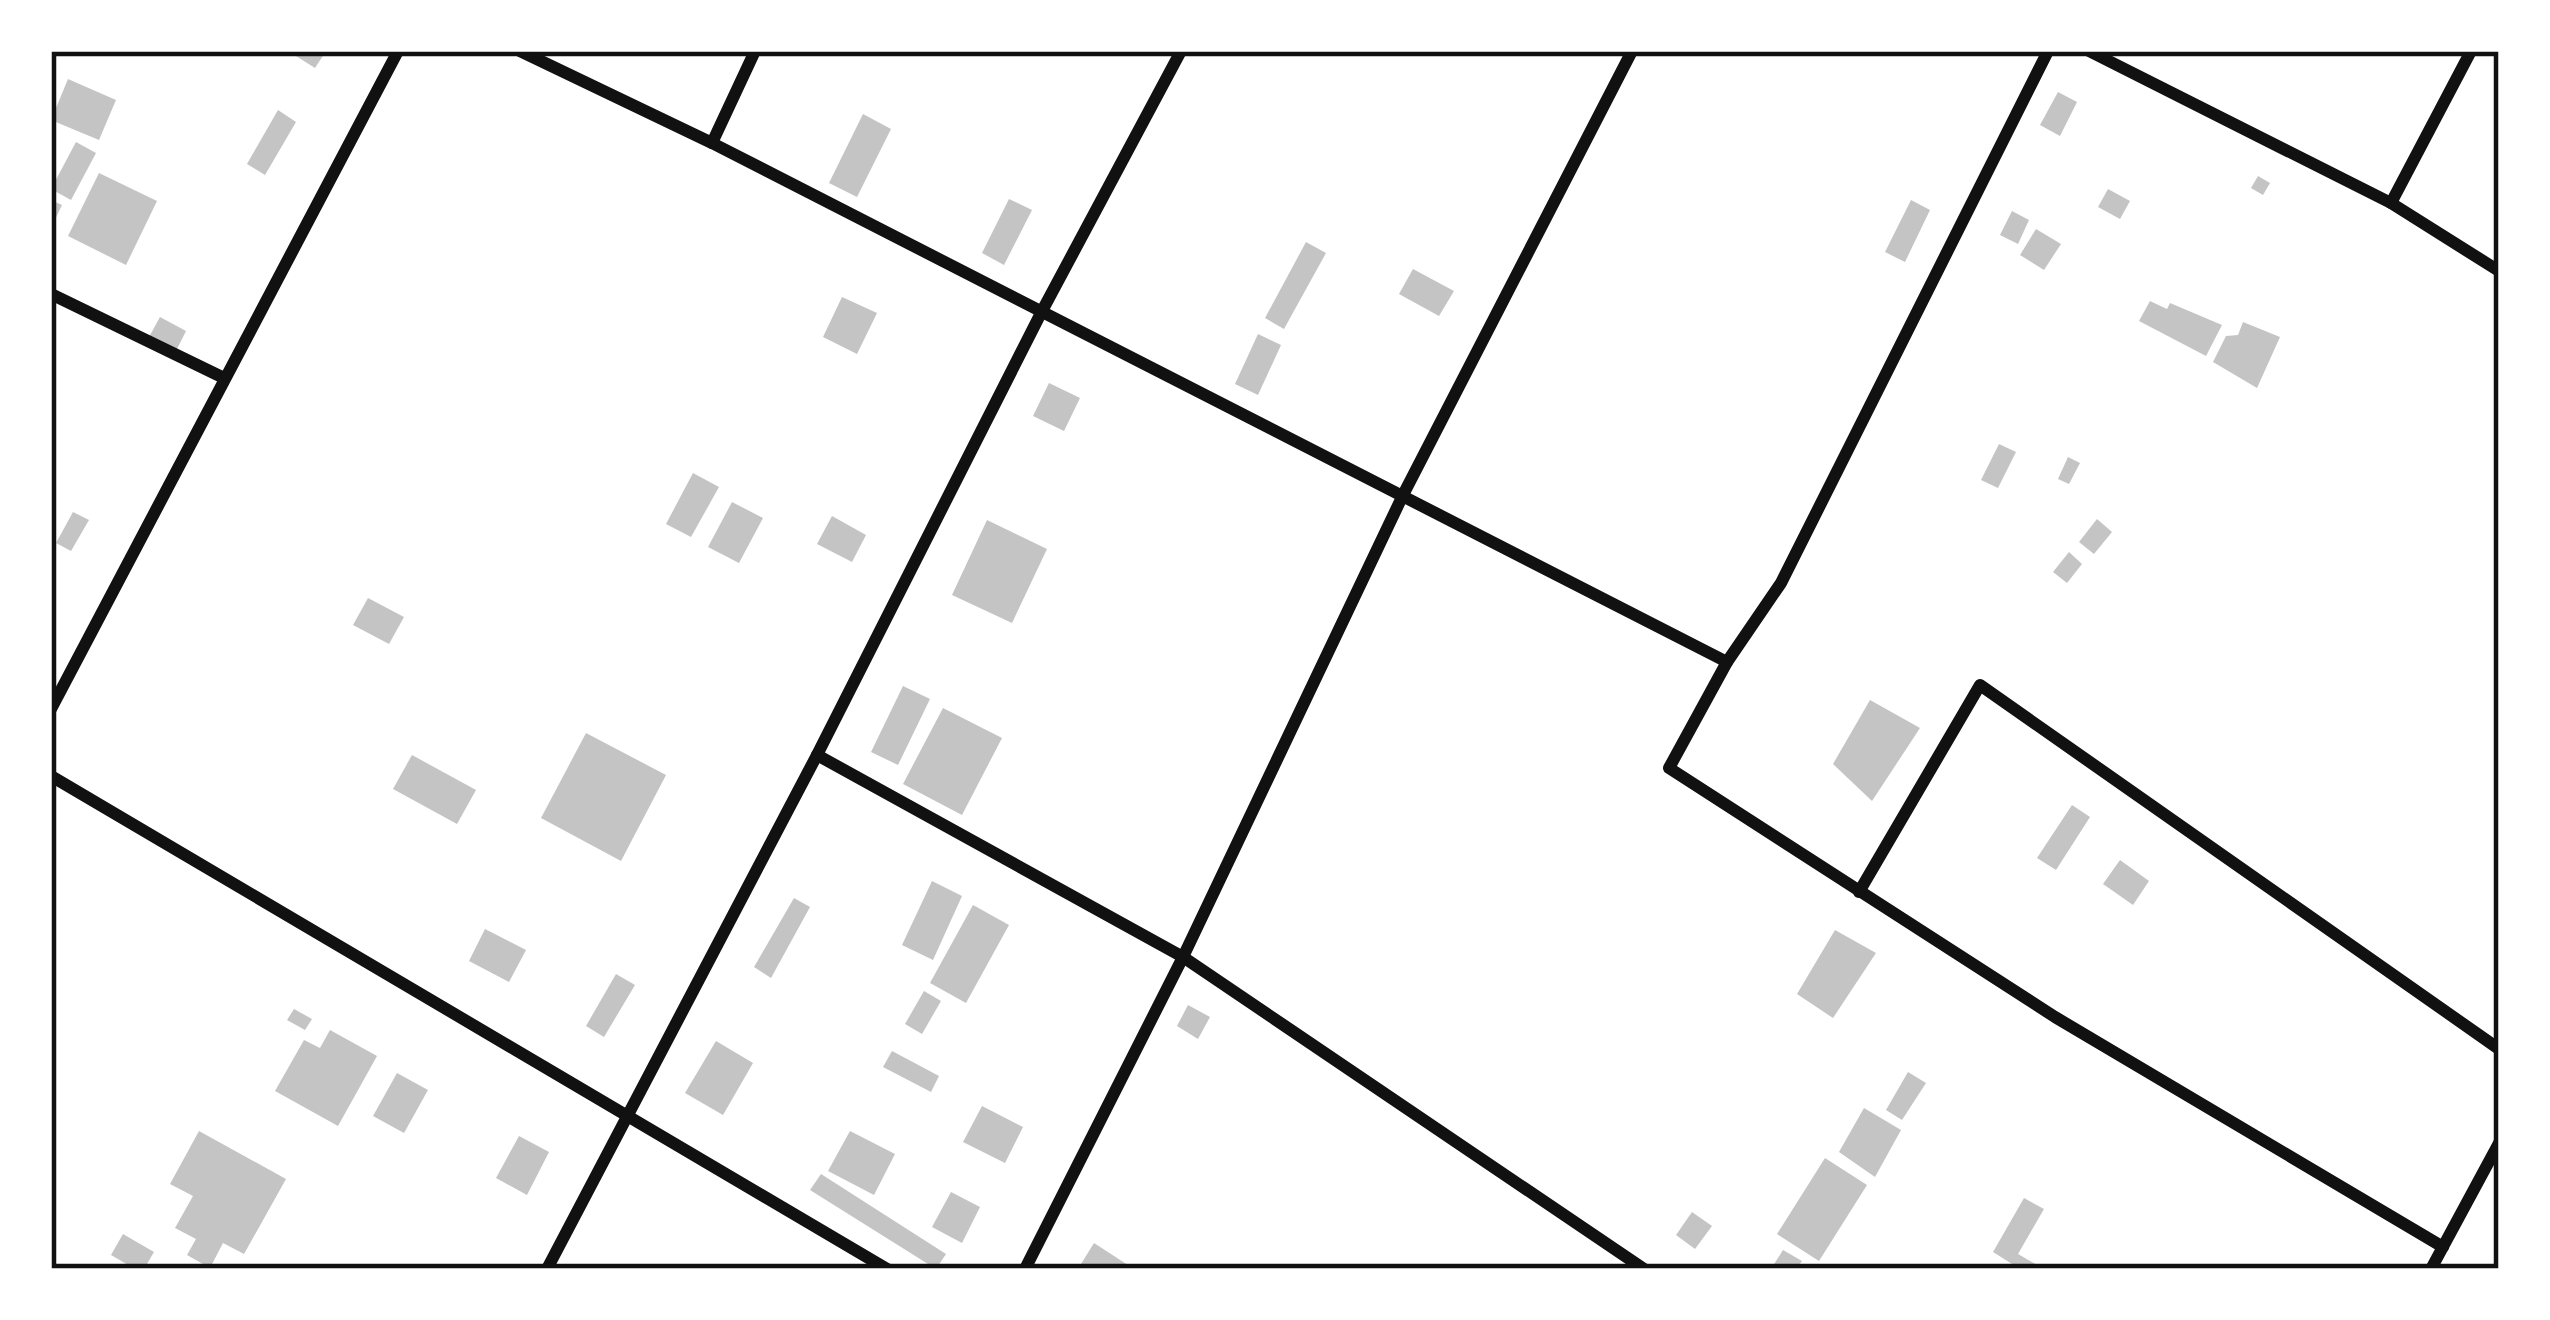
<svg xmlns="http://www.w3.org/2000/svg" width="2550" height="1320" font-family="'Exo 2',sans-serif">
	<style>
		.building { fill: #c4c4c4 }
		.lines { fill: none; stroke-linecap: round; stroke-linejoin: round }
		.minor { stroke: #111; stroke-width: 12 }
		.neatline { fill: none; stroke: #111; stroke-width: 4.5 }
	</style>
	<rect width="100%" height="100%" fill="#fff"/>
	<!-- building -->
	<g class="building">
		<polygon points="288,51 326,51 315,68"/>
		<polygon points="68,79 116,100 99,140 51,120"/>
		<polygon points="2058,92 2077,102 2060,136 2040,125"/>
		<polygon points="278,110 296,122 265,175 247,164"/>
		<polygon points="863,114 891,129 857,197 829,183"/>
		<polygon points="76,142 96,153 71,200 51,189"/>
		<polygon points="99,173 157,201 126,265 68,236"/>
		<polygon points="2258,176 2270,183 2263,195 2251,188"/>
		<polygon points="2108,189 2130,201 2120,219 2098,207"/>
		<polygon points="1009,199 1032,210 1004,265 982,253"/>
		<polygon points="51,200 62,205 51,228"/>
		<polygon points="1911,200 1930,210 1905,262 1885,252"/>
		<polygon points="2012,211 2029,220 2018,244 2000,235"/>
		<polygon points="2036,229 2061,244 2044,270 2020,255"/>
		<polygon points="1306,242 1326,253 1284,329 1265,318"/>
		<polygon points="1413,269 1454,291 1439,316 1399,294"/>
		<polygon points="842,297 877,313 857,354 823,337"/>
		<polygon points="2150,301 2167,309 2170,303 2222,325 2206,356 2139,321"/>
		<polygon points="160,317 186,331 176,351 149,337"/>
		<polygon points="2243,322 2280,337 2257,388 2213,362 2226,336 2238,335"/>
		<polygon points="1258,334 1281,345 1258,395 1235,384"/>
		<polygon points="1049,383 1080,398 1064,431 1033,416"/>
		<polygon points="1999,444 2016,452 1998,488 1981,480"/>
		<polygon points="2068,457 2080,463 2069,484 2058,479"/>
		<polygon points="693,473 719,487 691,537 666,524"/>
		<polygon points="732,502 763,518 739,563 708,547"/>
		<polygon points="73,512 89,520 71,551 56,543"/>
		<polygon points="832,516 866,535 852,562 817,544"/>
		<polygon points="2097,519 2112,532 2094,554 2079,542"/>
		<polygon points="987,520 1047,549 1012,623 952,595"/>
		<polygon points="2069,552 2082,564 2067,583 2053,572"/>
		<polygon points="368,598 404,617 389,644 353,625"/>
		<polygon points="903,686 930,699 898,765 871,752"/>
		<polygon points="1870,700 1920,728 1872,801 1833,764"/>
		<polygon points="943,708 1002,738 962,815 903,784"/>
		<polygon points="586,733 666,775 621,861 541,818"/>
		<polygon points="412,755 476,790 457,824 393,789"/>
		<polygon points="2072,805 2090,817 2056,870 2037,858"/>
		<polygon points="2120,860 2149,881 2133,905 2103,884"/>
		<polygon points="932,881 962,896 933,960 902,945"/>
		<polygon points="794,898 810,907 771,978 754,967"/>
		<polygon points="973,905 1009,925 966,1003 930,983"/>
		<polygon points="485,929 526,950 509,982 469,961"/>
		<polygon points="1835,930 1876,953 1833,1018 1797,994"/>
		<polygon points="616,974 635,985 604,1037 586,1026"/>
		<polygon points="924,991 941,1001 922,1034 905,1024"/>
		<polygon points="1188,1005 1210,1017 1198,1039 1177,1026"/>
		<polygon points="294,1009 312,1019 305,1030 287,1020"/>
		<polygon points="330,1030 377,1056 338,1126 275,1091 304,1040 320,1048"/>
		<polygon points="716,1041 753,1063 723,1115 685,1093"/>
		<polygon points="892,1051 939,1076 931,1092 883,1067"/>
		<polygon points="1908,1072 1926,1083 1902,1120 1886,1110"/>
		<polygon points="397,1073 428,1090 404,1133 373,1116"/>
		<polygon points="982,1106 1023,1127 1005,1163 963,1142"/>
		<polygon points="1864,1108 1901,1130 1875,1177 1839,1152"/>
		<polygon points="199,1131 286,1179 244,1254 223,1243 210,1268 187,1255 196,1239 175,1228 193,1196 170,1184"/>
		<polygon points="850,1131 895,1154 874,1195 828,1171"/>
		<polygon points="519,1136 549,1152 527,1195 496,1178"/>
		<polygon points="1825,1158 1867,1185 1819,1261 1777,1234"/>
		<polygon points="821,1174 946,1254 936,1269 810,1190"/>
		<polygon points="951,1192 980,1207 962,1243 932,1227"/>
		<polygon points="2024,1198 2044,1209 2018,1254 2044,1269 2010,1269 2012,1264 1993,1252"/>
		<polygon points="1692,1212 1712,1226 1695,1249 1676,1235"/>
		<polygon points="123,1234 154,1252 144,1269 135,1269 111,1255"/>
		<polygon points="1094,1243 1134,1269 1088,1269 1081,1264"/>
		<polygon points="1783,1250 1802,1261 1796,1269 1771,1269"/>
	</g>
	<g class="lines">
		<!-- minor -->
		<g class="minor">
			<polyline points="520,51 712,143 1727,662 1669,768 2055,1017 2443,1247"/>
			<polyline points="2089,51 2391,203 2499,271"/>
			<polyline points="712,143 755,51"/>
			<polyline points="2391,203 2471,51"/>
			<polyline points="51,294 224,378"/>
			<polyline points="1727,662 1781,583 2048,51"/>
			<polyline points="51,709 398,51"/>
			<polyline points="817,755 1183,957 1644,1269"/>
			<polyline points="51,776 887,1269"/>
			<polyline points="1859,892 1980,685 2499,1049"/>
			<polyline points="547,1269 817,755 1041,313 1181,51"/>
			<polyline points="1025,1269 1183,957 1403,495 1632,51"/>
			<polyline points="2431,1269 2499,1143"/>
		</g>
	</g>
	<!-- border -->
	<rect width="2550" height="1320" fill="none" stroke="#ffffff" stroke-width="108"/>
	<rect x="54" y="54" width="2442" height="1212" class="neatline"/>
</svg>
